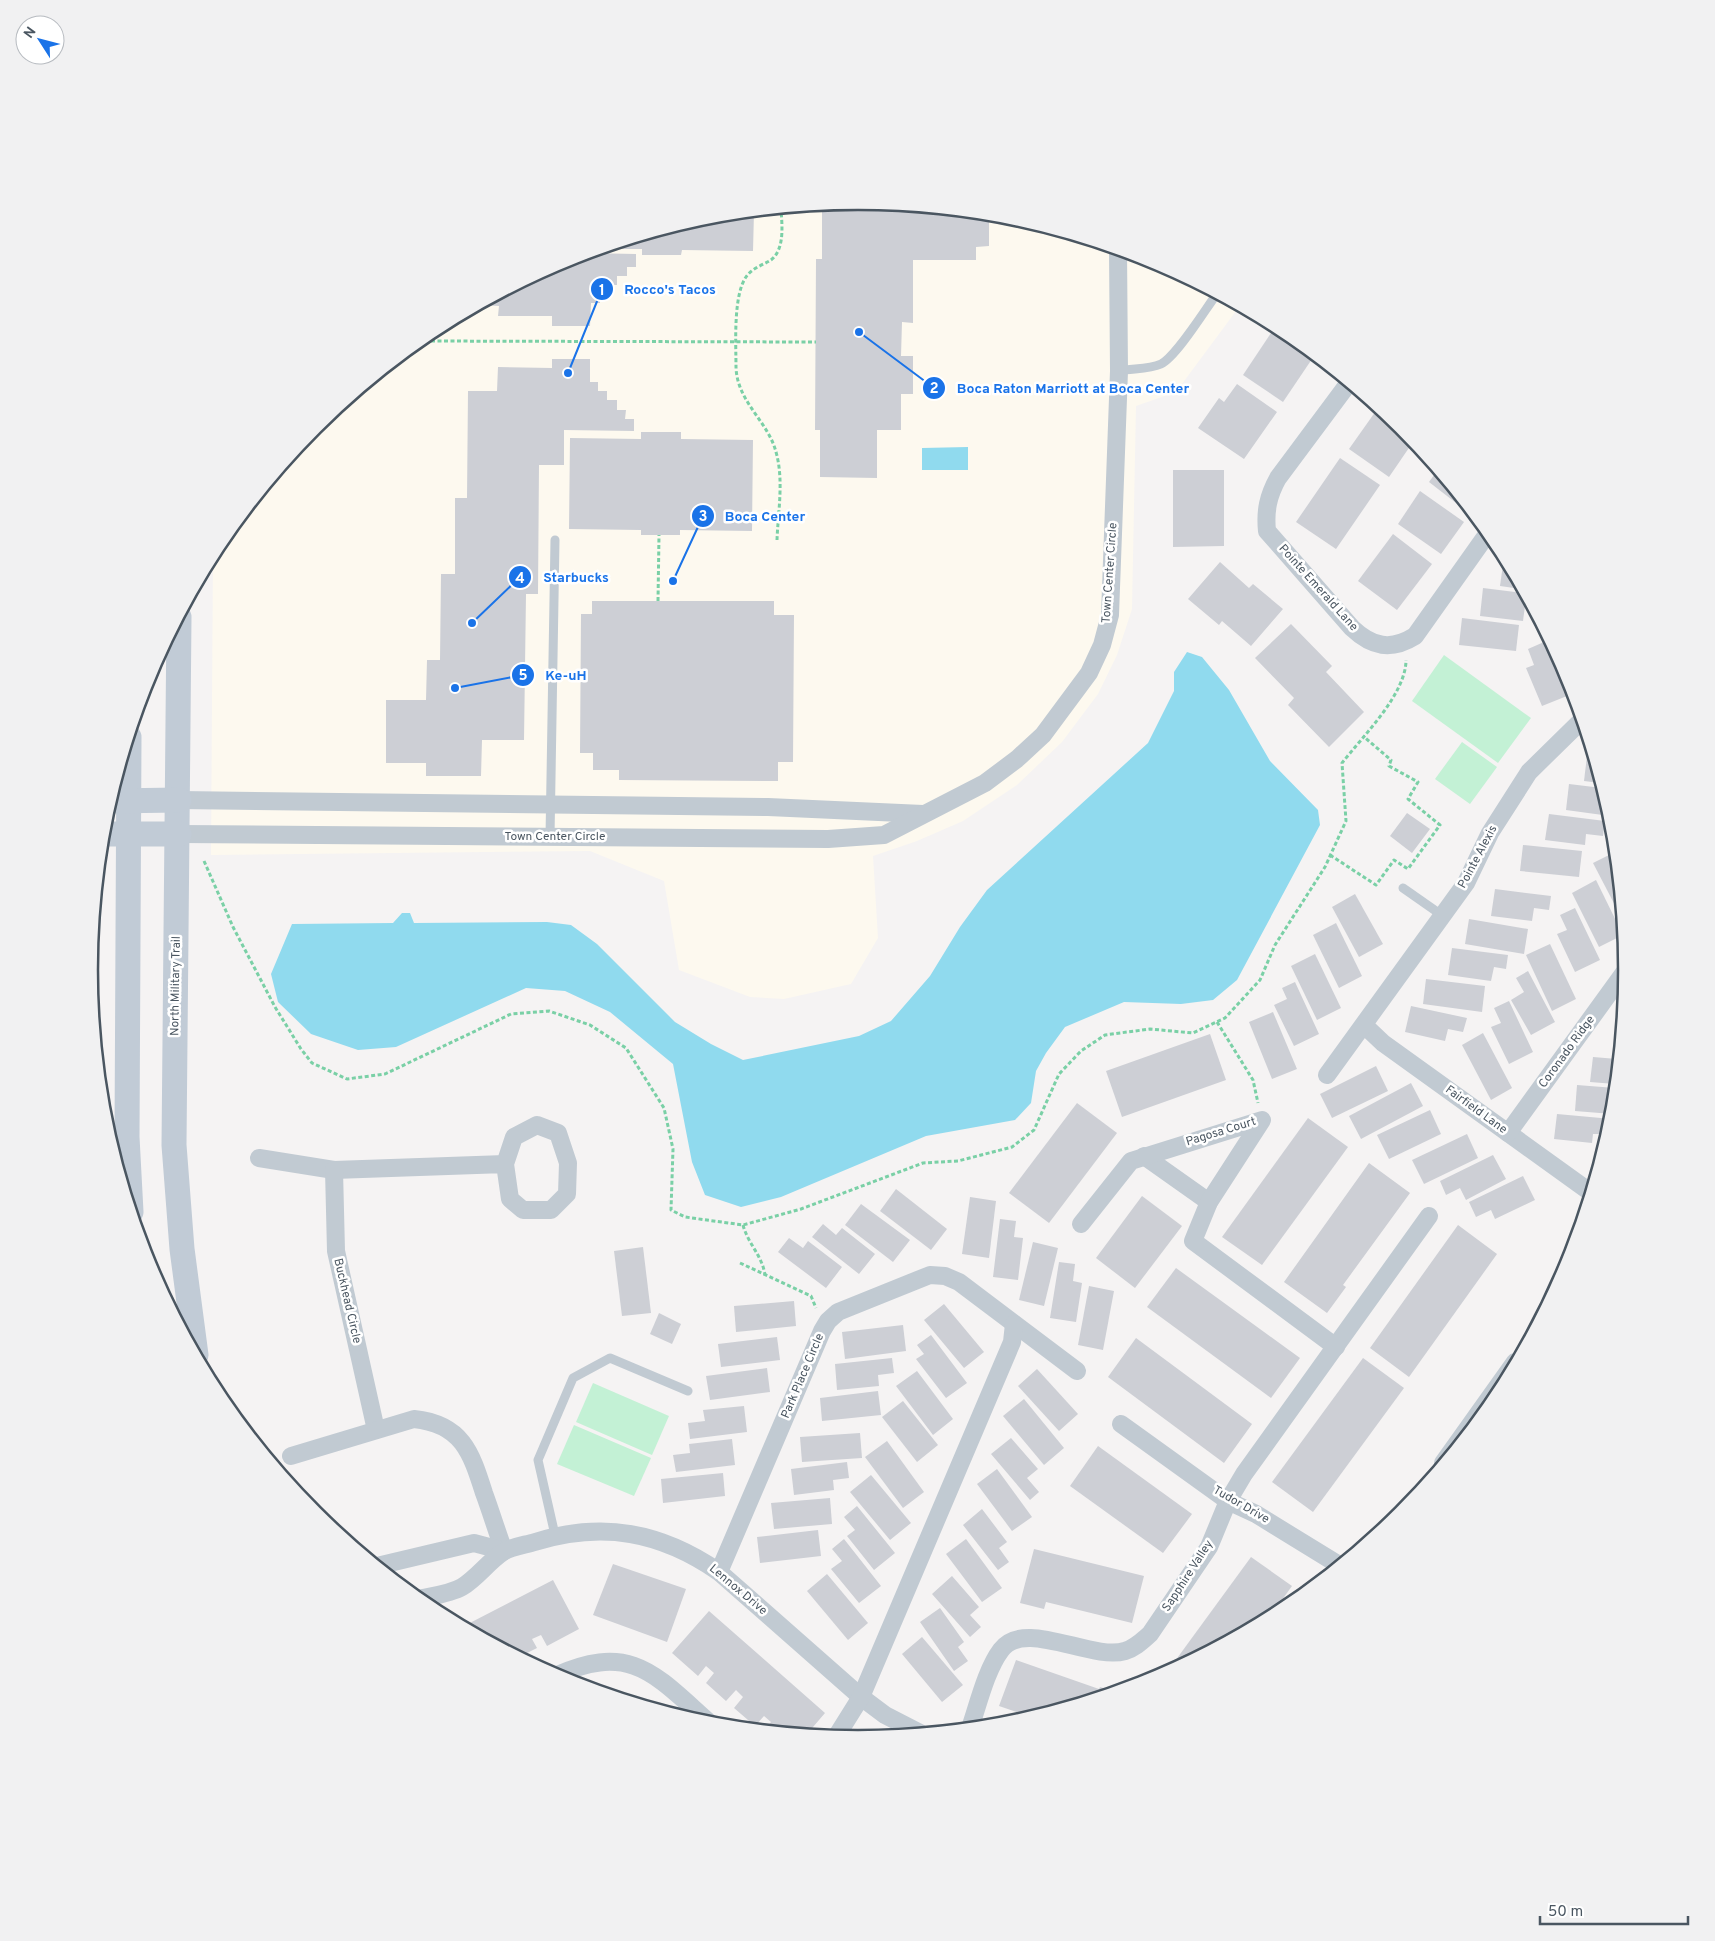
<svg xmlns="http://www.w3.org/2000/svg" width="1715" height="1941" font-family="Overpass,sans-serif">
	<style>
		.commercial { fill: #fdf9ef }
		.green { fill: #c3f1d5 }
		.water { fill: #90daee }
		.building { fill: #cdcfd5 }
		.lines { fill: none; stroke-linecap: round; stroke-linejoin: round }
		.path { stroke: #7ad0a6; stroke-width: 3; stroke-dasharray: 4 2.5; stroke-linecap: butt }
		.lane { stroke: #c1cad2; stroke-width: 9 }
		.street { stroke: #c1cad2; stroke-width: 18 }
		.secondary { stroke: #c1cbd6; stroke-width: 25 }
		.labels { text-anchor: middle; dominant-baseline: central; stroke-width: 5; stroke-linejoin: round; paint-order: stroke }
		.street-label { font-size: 12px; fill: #4a5661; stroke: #fff }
		.rim { fill: none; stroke: #4a5661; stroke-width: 2.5 }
		.leader { fill: none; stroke: #1a73e8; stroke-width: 2 }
		.callout-dot { fill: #1a73e8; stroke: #fff; stroke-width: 2 }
		.mark-label { font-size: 15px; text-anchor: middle; font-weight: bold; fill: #fff }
		.callout-label { font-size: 14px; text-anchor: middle; font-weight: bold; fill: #1a73e8; stroke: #fff; stroke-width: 5; stroke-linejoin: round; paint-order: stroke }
	</style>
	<rect width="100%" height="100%" fill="#f5f3f3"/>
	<!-- commercial -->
	<polygon class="commercial" points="858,202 1008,217 1152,260 1239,307 1176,392 1136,406 1132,609 1117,655 1098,694 1062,742 1017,785 963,821 917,841 873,856 878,938 851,984 784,999 750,997 679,970 664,881 590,851 211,855 213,553 218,543 314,427 431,331 564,260 708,216"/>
	<!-- green -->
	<g class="green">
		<polygon points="1444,655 1531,718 1498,763 1412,701"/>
		<polygon points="1462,742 1497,767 1470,804 1435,779"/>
		<polygon points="593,1383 669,1416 652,1455 576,1422"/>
		<polygon points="574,1425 651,1458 634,1496 557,1464"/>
	</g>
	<!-- water -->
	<g class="water">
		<polygon points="968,447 968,470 922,470 922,448"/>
		<polygon points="1187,652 1202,657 1229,690 1270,761 1318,810 1320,825 1237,980 1213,1000 1181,1004 1124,1002 1065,1027 1046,1053 1036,1071 1031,1103 1015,1120 926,1136 781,1197 741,1207 705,1195 692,1162 673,1064 610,1012 565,991 526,988 396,1047 358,1050 311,1034 278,1002 271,974 292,924 393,923 402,913 410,913 414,923 547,922 571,925 597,944 675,1022 711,1044 743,1060 859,1036 891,1021 930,976 960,927 987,890 1148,743 1174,691 1174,672"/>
	</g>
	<!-- building -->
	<g class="building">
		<polygon points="858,202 989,215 989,246 976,247 976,260 913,260 913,323 902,322 901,356 913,356 913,394 901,394 901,430 877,430 877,478 820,477 820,430 815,430 816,259 822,259 822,205"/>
		<polygon points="754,212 753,251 682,250 681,255 642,255 642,249 601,249 708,216"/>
		<polygon points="586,253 636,254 636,267 627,267 627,276 617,276 617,285 609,285 608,293 600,293 600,303 591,303 590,326 552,326 552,316 498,316 499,306 479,305 564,260"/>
		<polygon points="1275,327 1314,356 1283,402 1243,375"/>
		<polygon points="552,359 590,359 590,382 598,382 598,391 607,391 607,400 617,400 617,410 626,410 625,419 634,419 634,431 564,430 564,465 539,465 538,594 526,594 524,740 482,740 481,776 426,776 426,763 386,763 386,700 426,700 427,660 440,660 441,574 455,574 455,498 467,498 468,391 497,391 498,367 552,368"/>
		<polygon points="1237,384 1277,412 1244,459 1198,428 1219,398 1224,402"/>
		<polygon points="1378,408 1401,427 1413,442 1389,477 1349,449"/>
		<polygon points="641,432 681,432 681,439 753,440 752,531 680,530 680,535 641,535 641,530 569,529 570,438 641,439"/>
		<polygon points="1340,458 1380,485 1336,549 1296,522"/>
		<polygon points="1173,470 1224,470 1224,546 1173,547"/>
		<polygon points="1437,471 1470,511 1469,513 1429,482"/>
		<polygon points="1420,491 1464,522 1441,554 1398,524"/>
		<polygon points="1393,534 1432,564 1397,610 1358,581"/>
		<polygon points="1504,557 1513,573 1521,589 1500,586"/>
		<polygon points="1220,562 1249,588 1253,584 1283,609 1251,646 1222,621 1219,625 1188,599"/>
		<polygon points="1483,588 1523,593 1531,607 1525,606 1523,621 1480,616"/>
		<polygon points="592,601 774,601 774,615 794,615 793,762 778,762 778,781 619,780 619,770 593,770 593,753 580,753 581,614 592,614"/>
		<polygon points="1462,618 1519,625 1516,651 1459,645"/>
		<polygon points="1291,624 1332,666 1326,672 1364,712 1329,747 1288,705 1294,698 1255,658"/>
		<polygon points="1544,642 1567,696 1542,706 1526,668 1534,665 1528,649"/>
		<polygon points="1587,756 1592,756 1600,783 1584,781"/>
		<polygon points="1569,784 1602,788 1610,816 1566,810"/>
		<polygon points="1407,813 1430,829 1412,853 1390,836"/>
		<polygon points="1549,814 1605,821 1603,836 1586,834 1585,845 1545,840"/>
		<polygon points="1523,845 1582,851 1579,877 1520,871"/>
		<polygon points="1615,852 1620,912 1619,913 1593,863"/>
		<polygon points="1596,880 1623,935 1599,947 1572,893"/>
		<polygon points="1495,889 1551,896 1549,910 1534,908 1532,921 1491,916"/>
		<polygon points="1355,894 1383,944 1359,957 1332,907"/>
		<polygon points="1575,908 1600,960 1575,972 1557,934 1567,930 1560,915"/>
		<polygon points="1469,919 1528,929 1524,954 1465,944"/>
		<polygon points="1336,923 1362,976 1339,988 1313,935"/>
		<polygon points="1550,944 1576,999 1552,1011 1526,955"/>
		<polygon points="1452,948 1508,955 1506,969 1494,967 1491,981 1448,975"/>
		<polygon points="1315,954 1341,1008 1317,1020 1291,966"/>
		<polygon points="1528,971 1555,1022 1531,1035 1511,1000 1524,992 1516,978"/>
		<polygon points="1426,979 1485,986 1482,1012 1423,1004"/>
		<polygon points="1295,982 1319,1034 1294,1046 1274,1005 1287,999 1282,988"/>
		<polygon points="1509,1001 1533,1052 1509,1064 1491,1027 1501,1023 1494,1008"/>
		<polygon points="1411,1006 1467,1018 1463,1032 1448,1029 1445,1041 1405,1032"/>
		<polygon points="1273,1012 1297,1069 1272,1079 1249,1022"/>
		<polygon points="1619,1025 1621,1025 1618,1052 1615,1052"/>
		<polygon points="1483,1033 1512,1088 1491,1100 1462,1045"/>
		<polygon points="1210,1034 1226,1080 1122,1117 1106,1071"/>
		<polygon points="1593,1057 1617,1059 1615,1084 1590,1082"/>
		<polygon points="1376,1066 1388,1091 1332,1118 1320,1094"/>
		<polygon points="1411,1083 1423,1106 1361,1139 1349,1116"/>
		<polygon points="1577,1085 1615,1088 1612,1114 1575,1111"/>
		<polygon points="1077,1103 1117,1133 1049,1223 1009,1193"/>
		<polygon points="1430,1110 1441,1134 1389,1159 1377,1135"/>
		<polygon points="1557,1114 1612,1119 1607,1134 1593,1134 1592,1143 1554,1139"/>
		<polygon points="1308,1118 1348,1147 1262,1265 1222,1237"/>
		<polygon points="1467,1134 1478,1158 1424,1184 1412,1160"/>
		<polygon points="1493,1155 1506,1179 1466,1200 1460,1188 1446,1195 1440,1181"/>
		<polygon points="1369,1163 1410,1193 1343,1285 1346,1287 1327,1313 1284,1282"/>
		<polygon points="1523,1176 1535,1200 1495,1219 1491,1210 1476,1217 1469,1202"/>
		<polygon points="896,1189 947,1229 931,1250 880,1211"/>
		<polygon points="1142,1196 1182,1226 1135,1288 1096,1258"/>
		<polygon points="970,1197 996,1201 989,1258 962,1254"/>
		<polygon points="861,1204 910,1240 893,1262 845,1225"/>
		<polygon points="1000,1219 1016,1221 1014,1237 1023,1238 1018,1280 993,1277"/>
		<polygon points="823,1224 836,1235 842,1228 875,1254 859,1274 812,1237"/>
		<polygon points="1458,1225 1497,1254 1409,1377 1370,1348"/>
		<polygon points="789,1238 803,1248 808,1241 842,1267 826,1288 778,1252"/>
		<polygon points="1033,1242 1058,1248 1044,1306 1019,1300"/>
		<polygon points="643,1247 651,1313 622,1316 614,1251"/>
		<polygon points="1059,1262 1075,1264 1073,1281 1082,1283 1076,1322 1050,1318"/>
		<polygon points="1176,1268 1300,1358 1271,1398 1147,1307"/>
		<polygon points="1089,1286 1114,1291 1103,1350 1078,1345"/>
		<polygon points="794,1301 796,1326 736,1332 734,1306"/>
		<polygon points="944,1304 984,1352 964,1368 924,1320"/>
		<polygon points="659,1313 681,1324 672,1344 650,1334"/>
		<polygon points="903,1325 906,1351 845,1359 842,1332"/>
		<polygon points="931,1335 967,1383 946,1398 916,1359 924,1354 917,1345"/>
		<polygon points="777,1337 780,1360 721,1367 718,1344"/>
		<polygon points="1136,1338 1252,1424 1224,1463 1108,1377"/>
		<polygon points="892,1358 894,1373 878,1375 879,1386 837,1390 835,1364"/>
		<polygon points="1363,1358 1404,1388 1313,1512 1272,1482"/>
		<polygon points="767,1368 770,1392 710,1400 706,1376"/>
		<polygon points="1037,1369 1078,1414 1059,1431 1018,1386"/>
		<polygon points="917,1371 953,1419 933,1435 896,1386"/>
		<polygon points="878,1391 881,1415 822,1421 820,1398"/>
		<polygon points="1024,1399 1064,1448 1044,1465 1003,1416"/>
		<polygon points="903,1401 938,1445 917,1462 882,1417"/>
		<polygon points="744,1406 747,1432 690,1439 688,1423 705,1421 703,1410"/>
		<polygon points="860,1433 862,1458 802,1462 800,1437"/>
		<polygon points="1011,1438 1038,1469 1027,1478 1039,1492 1030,1500 991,1454"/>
		<polygon points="732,1439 735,1465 676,1472 673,1455 690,1453 689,1444"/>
		<polygon points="887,1441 924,1492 903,1508 865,1457"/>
		<polygon points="1098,1446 1192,1514 1163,1553 1070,1486"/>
		<polygon points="847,1462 849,1478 833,1480 834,1490 794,1495 791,1469"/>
		<polygon points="997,1469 1032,1517 1012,1531 977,1484"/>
		<polygon points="723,1473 725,1496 663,1503 661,1479"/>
		<polygon points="871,1475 911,1523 890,1540 850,1492"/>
		<polygon points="830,1498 832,1524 774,1529 771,1503"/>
		<polygon points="857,1506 895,1553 874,1570 847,1536 855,1530 844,1517"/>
		<polygon points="982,1509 1007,1542 999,1548 1009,1562 998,1570 963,1525"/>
		<polygon points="818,1530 821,1556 760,1563 757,1537"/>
		<polygon points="844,1539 881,1586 859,1603 831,1569 842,1561 832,1549"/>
		<polygon points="966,1539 1002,1588 982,1602 946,1554"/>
		<polygon points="1034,1549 1144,1576 1132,1623 1046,1602 1044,1609 1020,1603"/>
		<polygon points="1251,1557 1292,1586 1269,1618 1167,1672"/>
		<polygon points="613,1564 686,1589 667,1642 593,1615"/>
		<polygon points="827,1574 868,1623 848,1640 807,1591"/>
		<polygon points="952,1576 979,1607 970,1615 981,1627 970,1637 932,1594"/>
		<polygon points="553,1580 579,1629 547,1646 541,1635 532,1639 537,1648 519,1657 462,1627"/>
		<polygon points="940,1608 964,1642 958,1647 968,1661 954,1671 920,1622"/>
		<polygon points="709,1611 825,1713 807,1734 765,1730 771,1722 764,1716 755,1726 734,1708 743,1697 736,1690 726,1701 706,1683 714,1673 706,1666 698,1676 672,1653"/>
		<polygon points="922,1637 963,1685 942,1702 902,1654"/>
		<polygon points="1016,1660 1099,1689 1100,1687 1115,1692 1031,1717 999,1706"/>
	</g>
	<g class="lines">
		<!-- path -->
		<g class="path">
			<polyline points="418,341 816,342"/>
			<path d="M777,540C778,512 784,480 776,452C768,421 737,402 736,367C736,344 733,296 746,277C752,268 763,265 771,260C785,249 782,225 781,209"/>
			<polyline points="658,601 659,535"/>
			<polyline points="1330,855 1376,885 1394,860 1408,869 1440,825 1408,799 1418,782 1389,766 1391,760 1363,736"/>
			<path d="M204,861L233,927L275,1007L301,1049L312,1063L347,1079L385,1074L511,1014L549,1011L590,1025L626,1048L664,1108L673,1149L671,1210L685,1217L743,1225L801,1209L923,1163L958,1161L1012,1147L1034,1130L1059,1074L1081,1051L1105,1035L1150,1029L1193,1033L1225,1018L1260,980L1275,945L1325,867L1346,821L1342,763C1363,736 1406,694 1406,660"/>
			<polyline points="1217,1022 1253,1080 1258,1103"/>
			<path d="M743,1225C748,1244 762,1255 765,1275"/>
			<polyline points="740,1263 811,1296 816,1308"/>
		</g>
		<!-- lane -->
		<g class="lane">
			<path d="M1119,371C1132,368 1148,370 1161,364C1176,357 1205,310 1216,295"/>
			<polyline points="550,837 555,540"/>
			<polyline points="1403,888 1443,916"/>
			<polyline points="555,1535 538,1460 573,1378 610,1358 688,1391"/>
		</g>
		<!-- street -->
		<g class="street">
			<path d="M1348,384L1278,478C1268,496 1265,511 1267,531L1352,628C1372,647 1391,651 1415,636L1488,533"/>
			<polyline points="179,800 768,807 923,814"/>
			<polyline points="179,834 828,839 884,835 985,783 1017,759 1043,735 1089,673 1102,645 1110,615 1119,371 1118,250"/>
			<polyline points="1364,1025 1383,1043 1590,1192"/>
			<polyline points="1327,1075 1466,883 1490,833 1529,772 1581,721"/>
			<polyline points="1508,1133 1626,970"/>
			<polyline points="1144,1156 1209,1202"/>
			<polyline points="259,1158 334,1170 505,1164 510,1199 523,1210 551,1210 567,1194 568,1163 558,1133 537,1125 514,1137 505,1164"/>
			<polyline points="334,1170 336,1251 376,1430"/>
			<polyline points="1081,1224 1131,1161 1262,1120 1209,1202 1193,1241 1336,1347"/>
			<polyline points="1121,1424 1228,1501 1256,1514 1339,1565"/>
			<path d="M291,1456L414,1419C462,1424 471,1452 484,1493C491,1512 497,1532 504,1551"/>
			<polyline points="1443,1463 1515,1362"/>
			<polyline points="377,1566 474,1543 504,1551"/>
			<polyline points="719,1572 822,1331 828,1321 838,1312 930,1275 945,1276 959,1282 1077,1371"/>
			<path d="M418,1599C431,1596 450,1594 462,1587C477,1578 488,1562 503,1552C511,1547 525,1545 535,1542C603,1521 661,1532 719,1572L861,1697L885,1715L920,1733"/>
			<path d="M555,1676C633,1641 656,1676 712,1725"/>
			<path d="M970,1728C978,1705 986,1670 1001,1650C1024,1618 1091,1661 1125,1651C1135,1648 1142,1641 1150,1634L1209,1547L1228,1501L1244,1474L1429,1216"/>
			<polyline points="836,1737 861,1697 1012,1342 1014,1324"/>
		</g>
		<!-- secondary -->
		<g class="secondary">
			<polyline points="179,617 174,1145 182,1249 196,1355"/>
			<polyline points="129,737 127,1137 131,1212"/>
			<polyline points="110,801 179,800"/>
			<polyline points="102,834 179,834"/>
		</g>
	</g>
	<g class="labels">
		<!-- street labels -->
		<g class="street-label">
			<text transform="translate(1110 573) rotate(-86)">Town Center Circle</text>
			<text transform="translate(1318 588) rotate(48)">Pointe Emerald Lane</text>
			<text x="555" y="837">Town Center Circle</text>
			<text transform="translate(1478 857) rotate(-62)">Pointe Alexis</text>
			<text transform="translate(176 986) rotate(-89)">North Military Trail</text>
			<text transform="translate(1567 1052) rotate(-54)">Coronado Ridge</text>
			<text transform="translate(1476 1110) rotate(36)">Fairfield Lane</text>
			<text transform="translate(1221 1132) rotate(-17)">Pagosa Court</text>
			<text transform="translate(347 1301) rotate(77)">Buckhead Circle</text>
			<text transform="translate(803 1376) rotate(-67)">Park Place Circle</text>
			<text transform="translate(1241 1505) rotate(30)">Tudor Drive</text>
			<text transform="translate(1188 1576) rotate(-57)">Sapphire Valley</text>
			<text transform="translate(738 1590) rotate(40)">Lennox Drive</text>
		</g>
	</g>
	<!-- crop -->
	<path d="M0 0H1715V1941H0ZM98 970a760 760 0 1 1 1520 0a760 760 0 1 1-1520 0Z" fill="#f1f1f2" fill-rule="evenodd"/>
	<path class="rim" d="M98 970a760 760 0 1 1 1520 0a760 760 0 1 1-1520 0Z"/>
	<!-- callouts -->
	<path class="leader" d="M568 373L602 289M859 332L934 388M673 581L703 516M472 623L520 577M455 688L523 675"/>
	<g class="callout-dot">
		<circle cx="568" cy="373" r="5"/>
		<circle cx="859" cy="332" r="5"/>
		<circle cx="673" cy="581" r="5"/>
		<circle cx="472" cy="623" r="5"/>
		<circle cx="455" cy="688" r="5"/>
		<circle cx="602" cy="289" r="12"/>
		<circle cx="934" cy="388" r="12"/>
		<circle cx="703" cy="516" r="12"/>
		<circle cx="520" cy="577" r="12"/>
		<circle cx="523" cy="675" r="12"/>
	</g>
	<g class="mark-label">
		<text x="602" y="295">1</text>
		<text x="934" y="393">2</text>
		<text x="703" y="521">3</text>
		<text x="520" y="583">4</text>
		<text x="523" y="680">5</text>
	</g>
	<g class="callout-label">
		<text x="670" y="294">Rocco's Tacos</text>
		<text x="1073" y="393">Boca Raton Marriott at Boca Center</text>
		<text x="765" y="521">Boca Center</text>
		<text x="576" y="582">Starbucks</text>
		<text x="566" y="680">Ke-uH</text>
	</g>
	<!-- north arrow -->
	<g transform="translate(40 40) rotate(306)"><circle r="24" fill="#ffffff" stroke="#b7bbc0"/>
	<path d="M0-4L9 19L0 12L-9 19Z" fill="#1a73e8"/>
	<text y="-8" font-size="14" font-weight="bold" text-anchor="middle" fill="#4a5661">N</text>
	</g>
	<!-- scale -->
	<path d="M1540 1916v8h148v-8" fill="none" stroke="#4a5661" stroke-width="2.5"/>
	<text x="1548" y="1916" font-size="15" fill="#4a5661" stroke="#ffffff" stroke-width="4" paint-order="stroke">50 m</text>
</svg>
